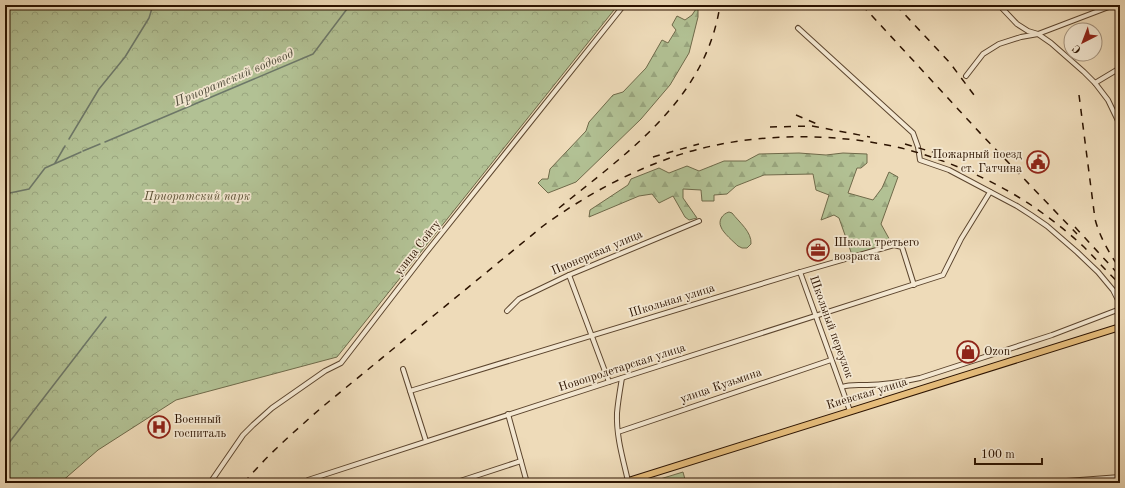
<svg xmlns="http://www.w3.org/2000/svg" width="1125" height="488" font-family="'Old Standard TT',serif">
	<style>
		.green { fill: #b2c194; stroke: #6f6a4a }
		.forest { fill: url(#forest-firs); stroke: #6f6a4a }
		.park { fill: url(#park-crowns); stroke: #6f6a4a }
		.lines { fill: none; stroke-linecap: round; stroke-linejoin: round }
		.stream { stroke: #6d7869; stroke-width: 1.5 }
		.minor-casing { stroke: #5c452e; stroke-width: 6 }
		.primary-casing { stroke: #2c1300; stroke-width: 8 }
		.minor { stroke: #f4e8d2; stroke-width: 4 }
		.primary { stroke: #e7be7c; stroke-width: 6 }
		.rail { stroke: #2c1300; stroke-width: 1.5; stroke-dasharray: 7 7; stroke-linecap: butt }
		.labels { text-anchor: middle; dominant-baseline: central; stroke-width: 3.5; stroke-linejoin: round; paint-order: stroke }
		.poi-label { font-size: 12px; fill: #2c1300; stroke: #f4e8d2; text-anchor: start }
		.park-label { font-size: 12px; font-style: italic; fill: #5b5034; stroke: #f4e8d2 }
		.street-label { font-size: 12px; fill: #2c1300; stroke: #f4e8d2 }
		.water-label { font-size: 13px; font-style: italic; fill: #524e3d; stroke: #f4e8d2 }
	</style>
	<defs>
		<pattern id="forest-firs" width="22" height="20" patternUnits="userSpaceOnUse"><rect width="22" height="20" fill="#b2c194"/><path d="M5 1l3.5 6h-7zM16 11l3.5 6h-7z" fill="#99a57e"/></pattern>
		<pattern id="park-crowns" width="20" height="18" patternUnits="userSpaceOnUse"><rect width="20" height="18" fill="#b2c194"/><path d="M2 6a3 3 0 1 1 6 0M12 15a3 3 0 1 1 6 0" fill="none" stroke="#99a57e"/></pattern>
	</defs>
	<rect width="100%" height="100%" fill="#eedbb9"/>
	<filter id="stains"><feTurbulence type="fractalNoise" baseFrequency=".005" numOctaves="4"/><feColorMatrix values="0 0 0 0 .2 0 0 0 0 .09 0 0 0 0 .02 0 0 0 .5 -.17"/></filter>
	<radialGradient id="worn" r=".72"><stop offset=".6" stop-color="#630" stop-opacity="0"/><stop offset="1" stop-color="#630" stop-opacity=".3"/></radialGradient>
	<!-- green -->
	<g class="green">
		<path d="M729,212L732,213C739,222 752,232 751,244L747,248H742L738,246C734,242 723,233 721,227C718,221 722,214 729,212Z"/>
		<polygon points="683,472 686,483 647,483"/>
	</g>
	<!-- forest -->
	<g class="forest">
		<polygon points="698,6 698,17 689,53 670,85 641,119 576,182 548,193 538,183 542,179 548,179 550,169 586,131 589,122 613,95 623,92 646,68 662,40 668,43 676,30 672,25 677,16 685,20 692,15"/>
		<polygon points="799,153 826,155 843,153 867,154 867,163 861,168 857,168 848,193 873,200 882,188 889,172 898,177 881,224 892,244 852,255 839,218 834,215 821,220 829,195 816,190 813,174 764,175 736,186 727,194 714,195 714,201 702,201 701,190 683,189 683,198 697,218 689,220 685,217 673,196 659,203 652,194 639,196 589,217 590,210 628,185 631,179 659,168 669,173 687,166 699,171 724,161 746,161 759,154"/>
	</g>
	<!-- park -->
	<polygon class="park" points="5,5 618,5 337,357 176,400 98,450 60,483 5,483"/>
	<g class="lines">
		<!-- stream -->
		<g class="stream">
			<polyline points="69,139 99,89 125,57 149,18 153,5"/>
			<polyline points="105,142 313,54 350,5"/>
			<polyline points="83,151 100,144"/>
			<polyline points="55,163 65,146"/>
			<polyline points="5,194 29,189 45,168 81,152"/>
			<polyline points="5,448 106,317"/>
		</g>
		<!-- minor casing -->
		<g class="minor-casing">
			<g id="minor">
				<polyline points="999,5 1017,24 1028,31 1038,34 1051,43 1084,72 1095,83 1108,100 1120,125"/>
				<polyline points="798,28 913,133 918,147 920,160 949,170 1017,206 1031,215 1047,226 1077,252 1098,272 1113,290 1120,304"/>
				<polyline points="966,76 983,54 999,44 1021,37 1038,34 1114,5"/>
				<polyline points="1095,83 1120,68"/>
				<polyline points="800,272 850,411"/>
				<polyline points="569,275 609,382"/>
				<polyline points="507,311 519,299 569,275 699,221"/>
				<polyline points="403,369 426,441"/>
				<path d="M622,378C620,390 618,401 617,413C616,436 623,459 628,481"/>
				<path d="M842,387C850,384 858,385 867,385C885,385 902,382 920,378L1052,335L1120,309"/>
				<polyline points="410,391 797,273 894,245 902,247 914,285"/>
				<polyline points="508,414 527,483"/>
				<polyline points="618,432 831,360"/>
				<polyline points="210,483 243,435 253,425 272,408 325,371 341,363 425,254 624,5"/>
				<polyline points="306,483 308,480 609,382 943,275 961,239 990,192"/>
				<polyline points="454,483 521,461"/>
				<polyline points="1040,483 1120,477"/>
			</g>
		</g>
		<!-- primary casing -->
		<g class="primary-casing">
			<polyline id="primary" points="622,483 1120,327"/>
		</g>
		<!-- minor -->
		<use href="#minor" class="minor"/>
		<!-- primary -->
		<use href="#primary" class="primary"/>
		<!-- rail -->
		<g class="rail">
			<polyline points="862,5 981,134 1077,234"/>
			<polyline points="896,5 950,63 977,99"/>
			<path d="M1079,95L1095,219C1100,238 1110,254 1120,269"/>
			<polyline points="796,115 817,124"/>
			<polyline points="770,127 812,126 870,137"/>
			<polyline points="905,144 936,153"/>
			<polyline points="653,157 699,144"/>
			<path d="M559,208C628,152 706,99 720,5"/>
			<polyline points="1075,227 1120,276"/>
			<path d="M244,483C267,455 294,432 321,408L543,226C583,197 625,174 670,158C741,132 833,131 905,149C947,160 995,181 1031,205C1050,218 1068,232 1084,247C1096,259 1107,272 1120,284"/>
		</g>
	</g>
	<!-- icons -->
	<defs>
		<g id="civic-ring" transform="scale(1.15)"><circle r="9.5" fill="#f4e8d2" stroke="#8f2418" stroke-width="1.5"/><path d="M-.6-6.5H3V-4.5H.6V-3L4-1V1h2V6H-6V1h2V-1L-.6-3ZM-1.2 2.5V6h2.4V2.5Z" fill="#8f2418"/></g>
		<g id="office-ring" transform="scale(1.15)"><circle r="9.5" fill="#f4e8d2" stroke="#8f2418" stroke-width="1.5"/><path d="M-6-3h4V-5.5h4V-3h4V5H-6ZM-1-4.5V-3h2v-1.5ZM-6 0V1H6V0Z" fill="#8f2418"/></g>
		<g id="shop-ring" transform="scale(1.15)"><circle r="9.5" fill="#f4e8d2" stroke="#8f2418" stroke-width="1.5"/><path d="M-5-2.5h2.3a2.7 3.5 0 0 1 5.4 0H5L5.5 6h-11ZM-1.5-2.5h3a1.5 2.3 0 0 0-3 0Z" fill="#8f2418"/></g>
		<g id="hospital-ring" transform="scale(1.15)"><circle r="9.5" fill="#f4e8d2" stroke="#8f2418" stroke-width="1.5"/><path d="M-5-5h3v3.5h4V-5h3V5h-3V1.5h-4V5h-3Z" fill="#8f2418"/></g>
	</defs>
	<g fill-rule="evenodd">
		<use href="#civic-ring" x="1038" y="162"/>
		<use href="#office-ring" x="818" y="250"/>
		<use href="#shop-ring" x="968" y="352"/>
		<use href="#hospital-ring" x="159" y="427"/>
	</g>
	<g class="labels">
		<!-- poi labels -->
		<g class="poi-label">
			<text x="1022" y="155" text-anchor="end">Пожарный поезд<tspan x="1022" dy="14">ст. Гатчина</tspan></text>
			<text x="834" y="243">Школа третьего<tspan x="834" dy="14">возраста</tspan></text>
			<text x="984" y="352">Ozon</text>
			<text x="174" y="420">Военный<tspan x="174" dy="14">госпиталь</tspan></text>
		</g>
		<!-- park labels -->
		<g class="park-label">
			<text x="197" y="197">Приоратский парк</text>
		</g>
		<!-- street labels -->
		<g class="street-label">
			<text transform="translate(418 248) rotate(-52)">улица Сойту</text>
			<text transform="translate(597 253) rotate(-23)">Пионерская улица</text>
			<text transform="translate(672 301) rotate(-17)">Школьная улица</text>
			<text transform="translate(831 327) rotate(70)">Школьный переулок</text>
			<text transform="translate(622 368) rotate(-18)">Новопролетарская улица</text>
			<text transform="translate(721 386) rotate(-19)">улица Кузьмина</text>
			<text transform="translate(867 394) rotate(-17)">Киевская улица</text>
		</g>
		<!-- water labels -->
		<g class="water-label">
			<text transform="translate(234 78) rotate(-23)">Приоратский водовод</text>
		</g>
	</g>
	<!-- margin -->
	<rect width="1125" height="488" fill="none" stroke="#eedbb9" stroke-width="20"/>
	<rect x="6" y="6" width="1113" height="476" fill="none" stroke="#2c1300" stroke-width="2"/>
	<rect x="10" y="10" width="1105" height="468" fill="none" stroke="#2c1300"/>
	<!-- north arrow -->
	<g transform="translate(1083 42) rotate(222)"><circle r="19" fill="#f4e8d2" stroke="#a4937e"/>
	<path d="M0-3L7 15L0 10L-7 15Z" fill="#8f2418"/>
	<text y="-6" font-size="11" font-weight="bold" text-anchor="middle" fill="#2c1300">С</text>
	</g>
	<!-- scale -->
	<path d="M975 458v6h67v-6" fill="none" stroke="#2c1300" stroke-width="2"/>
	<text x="981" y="458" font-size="12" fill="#2c1300" stroke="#f4e8d2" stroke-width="3" paint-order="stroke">100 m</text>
	<rect width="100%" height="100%" filter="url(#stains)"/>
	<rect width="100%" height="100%" fill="url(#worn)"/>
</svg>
